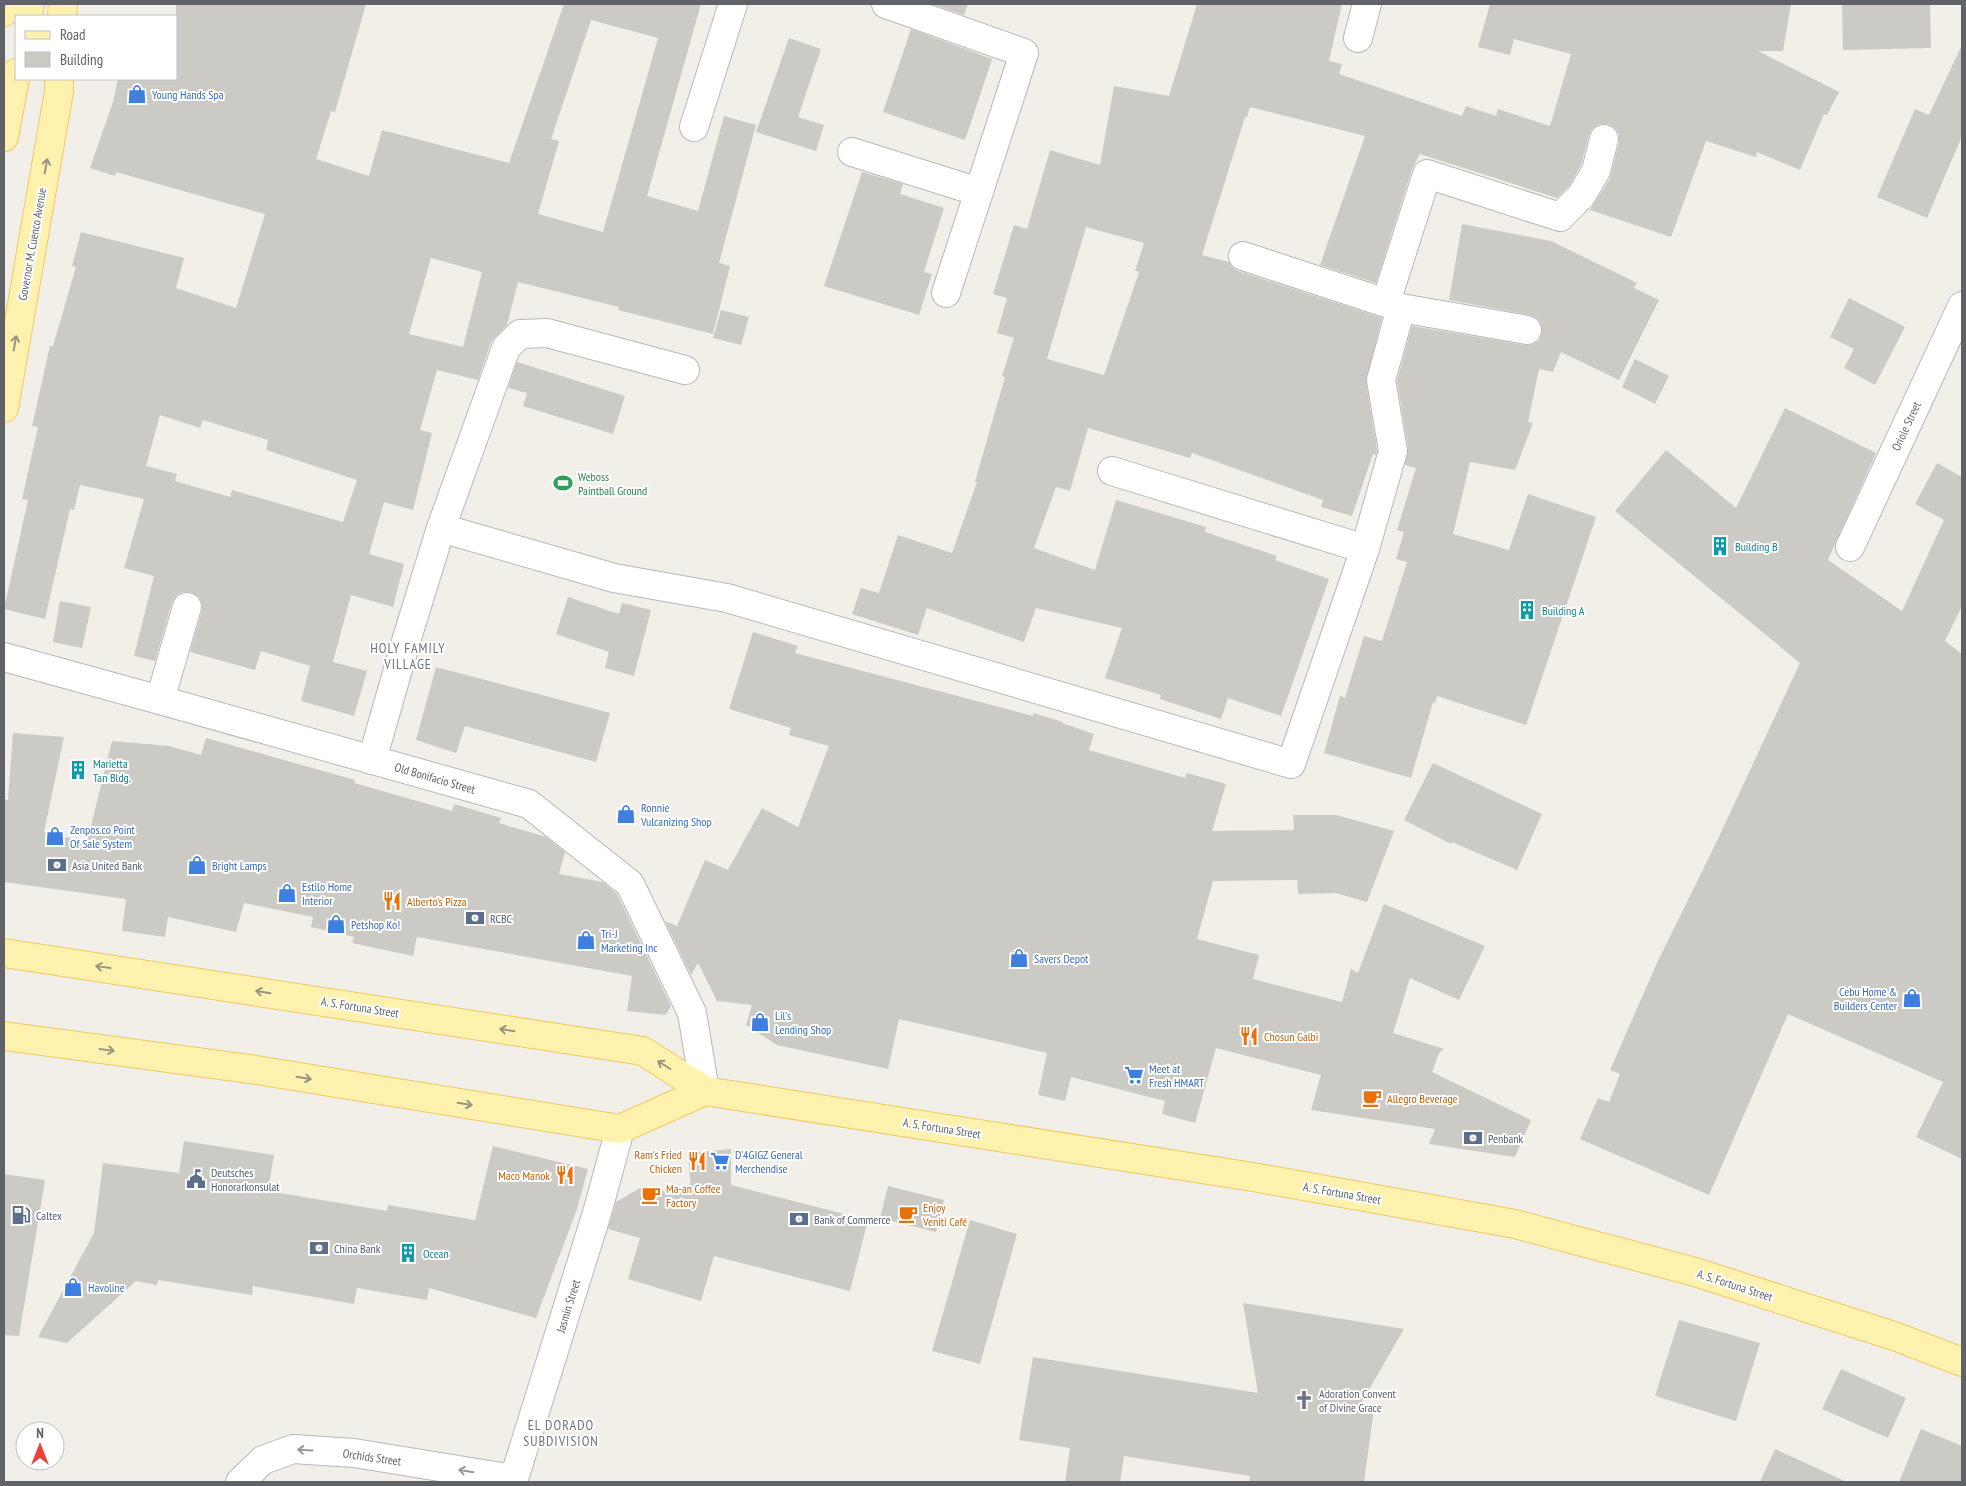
<svg xmlns="http://www.w3.org/2000/svg" width="1966" height="1486" font-family="'PT Sans Narrow',sans-serif">
	<style>
		.building { fill: #cccac5; fill-rule: evenodd }
		.lines { fill: none; stroke-linecap: round; stroke-linejoin: round }
		.minor-casing { stroke: #b5b8bc; stroke-width: 30 }
		.major-casing { stroke: #f2c960; stroke-width: 30 }
		.minor { stroke: #fff; stroke-width: 28 }
		.major { stroke: #fff2af; stroke-width: 28 }
		.oneway { stroke: #979581 }
		.oneway2 { stroke: #979a9d }
		.labels { text-anchor: middle; dominant-baseline: central; stroke-width: 4; stroke-linejoin: round; paint-order: stroke }
		.shop-label { font-size: 12px; fill: #366cbe; stroke: #fff; text-anchor: start }
		.street-label { font-size: 12px; fill: #5f6368; stroke: #fff }
		.leisure-label { font-size: 12px; fill: #27864d; stroke: #fff; text-anchor: start }
		.culture-label { font-size: 12px; fill: #0d838f; stroke: #fff; text-anchor: start }
		.service-label { font-size: 12px; fill: #4e5e75; stroke: #fff; text-anchor: start }
		.food-label { font-size: 12px; fill: #c56008; stroke: #fff; text-anchor: start }
		.worship-label { font-size: 12px; fill: #5b616d; stroke: #fff; text-anchor: start }
		.neighbourhood-label { font-size: 14px; letter-spacing: 1px; fill: #70757a; stroke: #fff }
	</style>
	<rect width="100%" height="100%" fill="#f1efe8"/>
	<!-- building -->
	<g class="building">
		<path d="M176,4H366L335,112L331,111L316,159L369,176L382,130L509,163L564,4H701L647,196L698,211L724,116L756,125L719,263L730,266L713,334L618,310L619,307L518,282L507,325L491,342L478,380L437,370L420,430L432,433L413,510L384,502L369,554L404,564L393,607L351,595L333,662L367,671L354,716L301,701L310,666L261,651L255,670L190,652L202,611V604L199,597L191,592H183L177,595L172,602L155,661L134,656L154,576L124,568L144,499L80,485L74,510L70,509L45,619L4,609L28,500L22,499L38,427L32,426L50,346H53L76,267L72,266L81,232L184,258L176,288L236,308L265,214L116,172L115,176L90,168L113,102L118,79H176ZM591,20L658,38L603,232L538,214L559,141L551,139ZM431,258L482,272L463,347L409,334ZM160,415L200,428L203,420L268,440L266,450L357,480L343,522L232,490L230,497L175,481L177,474L146,466Z"/>
		<polygon points="932,4 968,4 964,15"/>
		<path d="M1197,4H1342L1329,61L1342,64L1339,74L1462,116L1466,106L1496,116L1498,109L1550,126L1571,54L1514,39L1510,55L1478,47L1490,4H1791L1783,51H1758L1839,92L1827,115L1824,114L1800,170L1757,152L1756,157L1706,141L1671,237L1590,210L1610,179L1619,143V134L1615,128L1608,124H1600L1592,129L1589,135L1581,165L1569,186L1557,198L1420,154L1412,169L1376,283L1320,265L1365,136L1250,107L1247,117H1245L1202,255L1229,262L1232,267L1238,271L1382,318L1366,382L1377,450L1376,455L1373,454L1352,516L1321,507L1323,500L1192,453L1190,458L1088,428L1070,491L1056,487L1034,548L1095,570L1116,500L1206,527L1205,532L1277,556L1275,560L1329,579L1281,716L1228,698L1221,719L1160,699L1161,695L1105,678L1122,628L1036,608L1024,642L927,608L918,635L852,614L861,588L879,593L898,535L952,553L977,482H975L1005,377L1002,376L1014,338L997,333L1007,298L993,294L1014,225L1027,229L1050,150L1100,165L1114,86L1169,96ZM1086,227L1144,243L1135,271L1139,272L1104,375L1047,359Z"/>
		<polygon points="1842,4 1930,4 1931,48 1843,50"/>
		<polygon points="911,29 992,59 965,140 883,112"/>
		<polygon points="789,38 821,49 798,117 824,125 816,151 756,132"/>
		<polygon points="1962,45 1962,136 1927,218 1877,197 1915,109 1929,115"/>
		<polygon points="862,172 903,184 900,194 944,208 924,272 932,274 919,315 824,286"/>
		<polygon points="1462,224 1551,241 1637,283 1634,288 1659,300 1619,380 1561,352 1553,372 1539,369 1528,422 1533,423 1515,470 1470,462 1453,534 1509,550 1528,494 1596,517 1526,725 1437,696 1435,703 1433,702 1411,778 1324,753 1340,696 1345,698 1364,636 1382,641 1407,562 1396,559 1404,532 1397,530 1416,468 1405,465 1408,448 1397,381 1412,326 1525,345 1533,344 1539,340 1542,332 1541,324 1537,318 1530,315 1449,300"/>
		<polygon points="1849,298 1905,327 1875,385 1844,368 1854,349 1830,337"/>
		<polygon points="721,310 749,317 741,345 713,338"/>
		<polygon points="1635,359 1669,376 1655,404 1622,387"/>
		<polygon points="517,362 625,396 613,434 523,406 527,393 508,388"/>
		<polygon points="1785,408 1876,453 1828,560 1902,611 1944,520 1915,504 1937,463 1962,477 1962,606 1945,641 1962,654 1962,1159 1916,1137 1943,1082 1788,1014 1709,1195 1580,1139 1598,1098 1609,1102 1620,1074 1610,1070 1656,965 1716,843 1800,663 1615,511 1666,450 1736,508"/>
		<polygon points="568,597 619,614 622,603 651,610 634,676 605,668 609,652 556,634"/>
		<polygon points="60,601 91,607 82,648 53,642"/>
		<polygon points="753,632 798,646 795,653 1033,716 1033,713 1063,722 1062,723 1094,734 1089,750 1185,778 1187,773 1226,784 1212,831 1294,830 1293,815 1336,815 1394,831 1367,902 1336,893 1298,894 1297,880 1213,881 1197,939 1259,955 1253,979 1342,1002 1351,969 1358,973 1384,904 1485,946 1459,1000 1410,978 1393,1033 1444,1049 1439,1053 1432,1072 1531,1120 1515,1157 1429,1144 1435,1129 1311,1110 1321,1075 1216,1048 1195,1123 1162,1114 1165,1101 1071,1077 1065,1101 1038,1095 1047,1053 899,1019 888,1069 777,1045 746,1025 752,1005 717,1001 698,963 691,975 665,921 677,926 705,860 728,870 762,808 798,827 829,746 789,735 791,728 729,709"/>
		<polygon points="436,667 610,713 596,762 465,726 456,753 416,740"/>
		<polygon points="13,733 64,737 44,832 87,842 112,741 169,746 201,755 206,738 355,780 354,783 452,811 454,804 501,818 499,823 546,837 565,852 559,874 603,882 617,894 671,1006 666,1015 627,1011 632,976 417,937 413,956 352,943 354,937 311,927 313,917 244,903 236,932 168,917 165,937 122,931 126,899 4,882 4,799 8,800"/>
		<polygon points="1433,763 1542,814 1517,870 1452,842 1451,844 1404,820"/>
		<polygon points="184,1141 274,1155 268,1191 387,1211 388,1205 475,1220 493,1146 588,1169 577,1209 536,1318 429,1288 427,1300 357,1288 354,1304 253,1286 252,1295 158,1280 157,1285 136,1281 67,1343 38,1337 94,1233 103,1163 179,1173"/>
		<polygon points="731,1149 731,1185 868,1220 850,1291 714,1256 701,1301 628,1279 640,1238 608,1229 616,1202 643,1186 671,1193 673,1186 691,1191 688,1153"/>
		<polygon points="4,1174 45,1180 19,1336 4,1335"/>
		<polygon points="888,1186 944,1200 936,1232 880,1218"/>
		<polygon points="970,1220 1017,1234 980,1364 932,1351"/>
		<polygon points="1243,1303 1404,1329 1359,1407 1374,1409 1364,1482 1249,1482 1250,1476 1124,1456 1120,1482 1065,1482 1070,1448 1019,1440 1033,1357 1258,1393"/>
		<polygon points="1679,1320 1760,1343 1736,1421 1655,1396"/>
		<polygon points="1841,1369 1906,1398 1888,1438 1822,1409"/>
		<polygon points="1921,1429 1962,1446 1962,1482 1899,1482"/>
		<polygon points="1775,1449 1847,1482 1760,1482"/>
	</g>
	<g class="lines">
		<!-- minor casing -->
		<g class="minor-casing">
			<g id="minor">
				<polyline points="886,4 1024,53 946,293"/>
				<polyline points="1358,38 1367,4"/>
				<polyline points="694,127 733,4"/>
				<polyline points="852,152 979,192"/>
				<polyline points="1243,256 1401,308 1527,330"/>
				<polyline points="1386,302 1427,174 1560,217 1581,196 1596,171 1604,139"/>
				<polyline points="1112,471 1365,549"/>
				<polyline points="441,528 614,578 727,598 1291,764 1365,549 1393,451 1381,380 1401,308"/>
				<polyline points="1850,547 1962,306"/>
				<polyline points="4,657 160,700 529,804 630,884 692,1013 705,1091"/>
				<polyline points="160,700 187,607"/>
				<polyline points="372,760 407,638 441,528 506,348 520,334 547,333 685,370"/>
				<polyline points="240,1482 263,1460 293,1449 354,1453 514,1479"/>
				<polyline points="513,1482 597,1213 620,1129"/>
			</g>
		</g>
		<!-- major casing -->
		<g class="major-casing">
			<g id="major">
				<polyline points="4,12 6,4"/>
				<polyline points="28,16 30,4"/>
				<polyline points="62,16 63,4"/>
				<polyline points="4,137 16,73"/>
				<polyline points="4,408 59,91 59,79"/>
				<polyline points="4,953 643,1051 705,1091 1253,1177 1515,1224 1695,1272 1897,1337 1962,1362"/>
				<polyline points="4,1036 256,1070 620,1129 705,1091"/>
			</g>
		</g>
		<!-- minor -->
		<use href="#minor" class="minor"/>
		<!-- major -->
		<use href="#major" class="major"/>
	</g>
	<!-- one-way arrows -->
	<defs><path id="oneway-shaft" d="M-6 0H5M1.5-3L5.5 0L1.5 3" fill="none" stroke-width="1.6" stroke-linecap="round" stroke-linejoin="round" transform="scale(1.25)"/></defs>
	<g class="oneway">
		<use href="#oneway-shaft" transform="translate(46 166) rotate(-80)"/>
		<use href="#oneway-shaft" transform="translate(15 343) rotate(-80)"/>
		<use href="#oneway-shaft" transform="translate(103 967) rotate(-172)"/>
		<use href="#oneway-shaft" transform="translate(263 992) rotate(-171)"/>
		<use href="#oneway-shaft" transform="translate(507 1030) rotate(-171)"/>
		<use href="#oneway-shaft" transform="translate(107 1050) rotate(8)"/>
		<use href="#oneway-shaft" transform="translate(664 1065) rotate(-148)"/>
		<use href="#oneway-shaft" transform="translate(304 1078) rotate(9)"/>
		<use href="#oneway-shaft" transform="translate(465 1104) rotate(9)"/>
	</g>
	<g class="oneway2">
		<use href="#oneway-shaft" transform="translate(305 1450) rotate(-177)"/>
		<use href="#oneway-shaft" transform="translate(466 1471) rotate(-171)"/>
	</g>
	<!-- icons -->
	<defs>
		<g id="shop-bare" transform="scale(1.5)"><path d="M-5-2.5h2.3a2.7 3.5 0 0 1 5.4 0H5L5.5 6h-11ZM-1.5-2.5h3a1.5 2.3 0 0 0-3 0Z" fill="#3f7fe0" stroke="#fff" stroke-width="2.5" paint-order="stroke"/></g>
		<g id="stadium-bare" transform="scale(1.5)"><path d="M0-5a6.5 5 0 1 0 0 10a6.5 5 0 1 0 0-10ZM-3.5-1.8h7v3.6h-7Z" fill="#2e9e5b" stroke="#fff" stroke-width="2.5" paint-order="stroke"/></g>
		<g id="building-bare" transform="scale(1.5)"><path d="M-4-6H4V6H1V3H-1V6H-4ZM-2.5-4.3h1.7v1.8h-1.7ZM.8-4.3h1.7v1.8H.8ZM-2.5-1h1.7V.8h-1.7ZM.8-1h1.7V.8H.8Z" fill="#0f9aa8" stroke="#fff" stroke-width="2.5" paint-order="stroke"/></g>
		<g id="bank-bare" transform="scale(1.5)"><path d="M-6-4H6V4H-6ZM0-2.3a2.3 2.3 0 1 0 0 4.6a2.3 2.3 0 1 0 0-4.6Z" fill="#5c6f8a" stroke="#fff" stroke-width="2.5" paint-order="stroke"/></g>
		<g id="restaurant-bare" transform="scale(1.5)"><path d="M-5-6h1v4h1v-4h1v4h1v-4h1v5L-1.5 .5V6h-2V.5L-5-1ZM5-6V6H3V1.5H1.5Q1.5-4 5-6Z" fill="#e8710a" stroke="#fff" stroke-width="2.5" paint-order="stroke"/></g>
		<g id="supermarket-bare" transform="scale(1.5)"><path d="M-6-5.5h2.5l.6 2H6L4.5 2H-2.5L-4.4-4H-6ZM-1.5 3.2a1.3 1.3 0 1 0 .1 0ZM3 3.2a1.3 1.3 0 1 0 .1 0Z" fill="#3f7fe0" stroke="#fff" stroke-width="2.5" paint-order="stroke"/></g>
		<g id="cafe-bare" transform="scale(1.5)"><path d="M-5.5-4.5H6V0H3Q3 3.5 0 3.5H-2.5Q-5.5 3.5-5.5 0ZM3-3.2v2h1.7v-2ZM-6 4.5H4V6H-6Z" fill="#e8710a" stroke="#fff" stroke-width="2.5" paint-order="stroke"/></g>
		<g id="civic-bare" transform="scale(1.5)"><path d="M-.6-6.5H3V-4.5H.6V-3L4-1V1h2V6H-6V1h2V-1L-.6-3ZM-1.2 2.5V6h2.4V2.5Z" fill="#5c6f8a" stroke="#fff" stroke-width="2.5" paint-order="stroke"/></g>
		<g id="fuel-bare" transform="scale(1.5)"><path d="M-5.5-6h7V0h2V4h1.3V-2.5L3-4.5l.8-.8L6-3V5H2.5V1h-1V6h-7ZM-4.2-4.7v3.2H.2V-4.7Z" fill="#5c6f8a" stroke="#fff" stroke-width="2.5" paint-order="stroke"/></g>
		<g id="church-bare" transform="scale(1.5)"><path d="M-1.2-6h2.4v3.5h3.3v2.4h-3.3V6h-2.4V-.1h-3.3v-2.4h3.3Z" fill="#6b7280" stroke="#fff" stroke-width="2.5" paint-order="stroke"/></g>
	</defs>
	<g fill-rule="evenodd">
		<use href="#shop-bare" x="137" y="94"/>
		<use href="#stadium-bare" x="563" y="483"/>
		<use href="#building-bare" x="1720" y="546"/>
		<use href="#building-bare" x="1527" y="610"/>
		<use href="#building-bare" x="78" y="770"/>
		<use href="#shop-bare" x="626" y="814"/>
		<use href="#shop-bare" x="55" y="836"/>
		<use href="#bank-bare" x="57" y="865"/>
		<use href="#shop-bare" x="197" y="865"/>
		<use href="#shop-bare" x="287" y="893"/>
		<use href="#restaurant-bare" x="392" y="901"/>
		<use href="#bank-bare" x="475" y="918"/>
		<use href="#shop-bare" x="336" y="924"/>
		<use href="#shop-bare" x="586" y="940"/>
		<use href="#shop-bare" x="1019" y="958"/>
		<use href="#shop-bare" x="1912" y="998"/>
		<use href="#shop-bare" x="760" y="1022"/>
		<use href="#restaurant-bare" x="1249" y="1036"/>
		<use href="#supermarket-bare" x="1134" y="1075"/>
		<use href="#cafe-bare" x="1372" y="1098"/>
		<use href="#bank-bare" x="1473" y="1138"/>
		<use href="#restaurant-bare" x="697" y="1161"/>
		<use href="#supermarket-bare" x="720" y="1161"/>
		<use href="#restaurant-bare" x="565" y="1175"/>
		<use href="#civic-bare" x="196" y="1179"/>
		<use href="#cafe-bare" x="651" y="1195"/>
		<use href="#cafe-bare" x="908" y="1214"/>
		<use href="#fuel-bare" x="21" y="1215"/>
		<use href="#bank-bare" x="799" y="1219"/>
		<use href="#bank-bare" x="319" y="1248"/>
		<use href="#building-bare" x="408" y="1253"/>
		<use href="#shop-bare" x="73" y="1287"/>
		<use href="#church-bare" x="1304" y="1400"/>
	</g>
	<g class="labels">
		<!-- shop labels -->
		<g class="shop-label">
			<text x="152" y="94">Young Hands Spa</text>
			<text x="641" y="807">Ronnie<tspan x="641" dy="14">Vulcanizing Shop</tspan></text>
			<text x="70" y="829">Zenpos.co Point<tspan x="70" dy="14">Of Sale System</tspan></text>
			<text x="212" y="865">Bright Lamps</text>
			<text x="302" y="886">Estilo Home<tspan x="302" dy="14">Interior</tspan></text>
			<text x="351" y="924">Petshop Ko!</text>
			<text x="601" y="933">Tri-J<tspan x="601" dy="14">Marketing Inc</tspan></text>
			<text x="1034" y="958">Savers Depot</text>
			<text x="1897" y="991" text-anchor="end">Cebu Home &amp;<tspan x="1897" dy="14">Builders Center</tspan></text>
			<text x="775" y="1015">Lil's<tspan x="775" dy="14">Lending Shop</tspan></text>
			<text x="1149" y="1068">Meet at<tspan x="1149" dy="14">Fresh HMART</tspan></text>
			<text x="735" y="1154">D'4GIGZ General<tspan x="735" dy="14">Merchendise</tspan></text>
			<text x="88" y="1287">Havoline</text>
		</g>
		<!-- street labels -->
		<g class="street-label">
			<text transform="translate(32 244) rotate(-80)">Governor M. Cuenco Avenue</text>
			<text transform="translate(1906 426) rotate(-65)">Oriole Street</text>
			<text transform="translate(435 778) rotate(16)">Old Bonifacio Street</text>
			<text transform="translate(360 1007) rotate(9)">A. S. Fortuna Street</text>
			<text transform="translate(942 1128) rotate(9)">A. S. Fortuna Street</text>
			<text transform="translate(1342 1193) rotate(10)">A. S. Fortuna Street</text>
			<text transform="translate(1735 1285) rotate(18)">A. S. Fortuna Street</text>
			<text transform="translate(568 1306) rotate(-73)">Jasmin Street</text>
			<text transform="translate(372 1457) rotate(8)">Orchids Street</text>
		</g>
		<!-- leisure labels -->
		<g class="leisure-label">
			<text x="578" y="476">Weboss<tspan x="578" dy="14">Paintball Ground</tspan></text>
		</g>
		<!-- culture labels -->
		<g class="culture-label">
			<text x="1735" y="546">Building B</text>
			<text x="1542" y="610">Building A</text>
			<text x="93" y="763">Marietta<tspan x="93" dy="14">Tan Bldg.</tspan></text>
			<text x="423" y="1253">Ocean</text>
		</g>
		<!-- service labels -->
		<g class="service-label">
			<text x="72" y="865">Asia United Bank</text>
			<text x="490" y="918">RCBC</text>
			<text x="1488" y="1138">Penbank</text>
			<text x="211" y="1172">Deutsches<tspan x="211" dy="14">Honorarkonsulat</tspan></text>
			<text x="36" y="1215">Caltex</text>
			<text x="814" y="1219">Bank of Commerce</text>
			<text x="334" y="1248">China Bank</text>
		</g>
		<!-- food labels -->
		<g class="food-label">
			<text x="407" y="901">Alberto's Pizza</text>
			<text x="1264" y="1036">Chosun Galbi</text>
			<text x="1387" y="1098">Allegro Beverage</text>
			<text x="682" y="1154" text-anchor="end">Ram's Fried<tspan x="682" dy="14">Chicken</tspan></text>
			<text x="550" y="1175" text-anchor="end">Maco Manok</text>
			<text x="666" y="1188">Ma-an Coffee<tspan x="666" dy="14">Factory</tspan></text>
			<text x="923" y="1207">Enjoy<tspan x="923" dy="14">Veniti Café</tspan></text>
		</g>
		<!-- worship labels -->
		<g class="worship-label">
			<text x="1319" y="1393">Adoration Convent<tspan x="1319" dy="14">of Divine Grace</tspan></text>
		</g>
		<!-- neighbourhood labels -->
		<g class="neighbourhood-label">
			<text x="408" y="648">HOLY FAMILY<tspan x="408" dy="16">VILLAGE</tspan></text>
			<text x="561" y="1425">EL DORADO<tspan x="561" dy="16">SUBDIVISION</tspan></text>
		</g>
	</g>
	<!-- border -->
	<rect width="1966" height="1486" fill="none" stroke="#5f6368" stroke-width="10"/>
	<!-- legend -->
	<rect x="15" y="15" width="162" height="65" fill="#ffffff" stroke="#bfc1c3"/>
	<rect x="25" y="31" width="25" height="8" fill="#fff2af" stroke="#bfc1c3"/>
	<text x="60" y="40" font-size="15" fill="#5f6368">Road</text>
	<rect x="25" y="52" width="25" height="15" fill="#cccac5" stroke="#bfc1c3"/>
	<text x="60" y="65" font-size="15" fill="#5f6368">Building</text>
	<!-- north arrow -->
	<g transform="translate(40 1446)"><circle r="24" fill="#ffffff" stroke="#bfc1c3"/>
	<path d="M0-4L9 19L0 12L-9 19Z" fill="#ea4335"/>
	<text y="-8" font-size="14" font-weight="bold" text-anchor="middle" fill="#5f6368">N</text>
	</g>
</svg>
